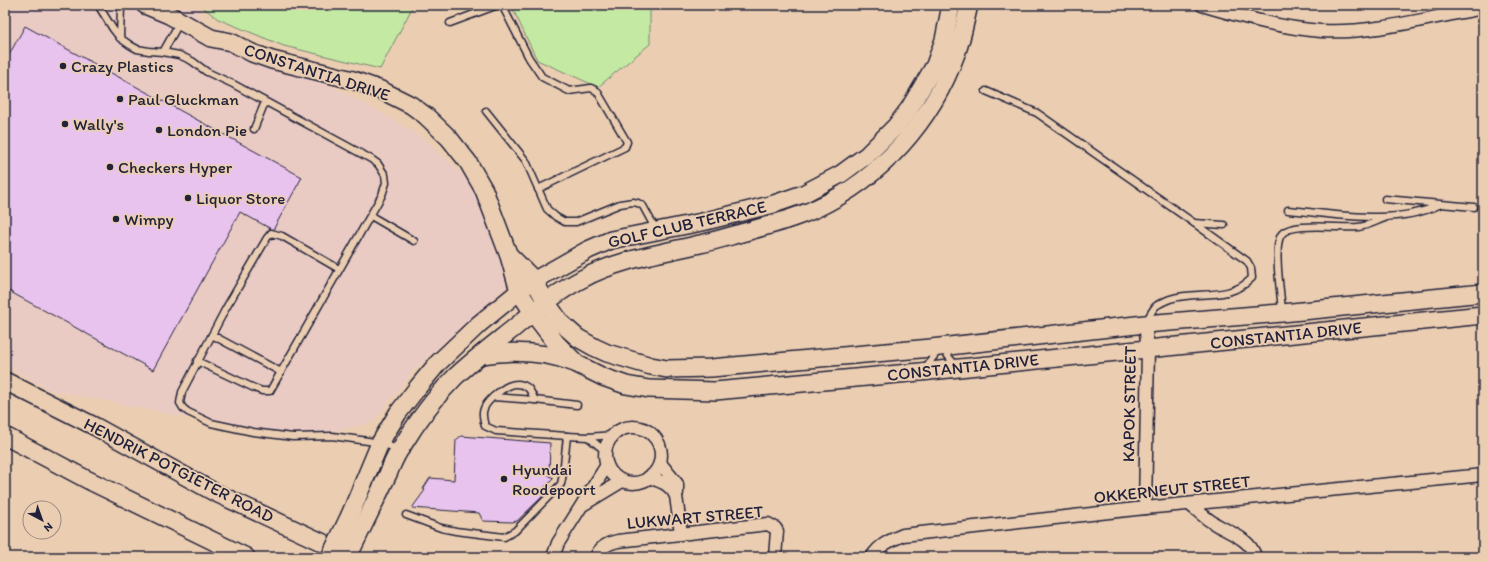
<svg xmlns="http://www.w3.org/2000/svg" width="1488" height="562" font-family="Itim,sans-serif">
	<style>
		.built { fill: #eacbc4 }
		.green { fill: #c4e9a3; stroke: #73866f }
		.building { fill: #e8c3ee; stroke: #22223b }
		.lines { fill: none; stroke-linecap: round; stroke-linejoin: round }
		.lane-casing { stroke: #22223b; stroke-width: 9 }
		.street-casing { stroke: #22223b; stroke-width: 15 }
		.secondary-casing { stroke: #22223b; stroke-width: 20 }
		.lane { stroke: #ebceb2; stroke-width: 6 }
		.street { stroke: #ebceb2; stroke-width: 12 }
		.secondary { stroke: #ebceb2; stroke-width: 17 }
		.secondary-bridge-casing { stroke: #22223b; stroke-width: 20; stroke-linecap: butt }
		.secondary-bridge { stroke: #ebceb2; stroke-width: 17 }
		.poi-dot { fill: #22223b; stroke: #ebceb2; stroke-width: 1.5 }
		.labels { text-anchor: middle; dominant-baseline: central; stroke-width: 3.5; stroke-linejoin: round; paint-order: stroke }
		.poi-label { font-size: 17px; fill: #22223b; stroke: #ebceb2; text-anchor: start }
		.street-label { font-size: 17px; fill: #22223b; stroke: #ebceb2 }
	</style>
	<rect width="100%" height="100%" fill="#ebceb2"/>
	<filter id="ink" filterUnits="userSpaceOnUse"><feTurbulence type="fractalNoise" baseFrequency=".025" numOctaves="2"/><feDisplacementMap in="SourceGraphic" scale="8" xChannelSelector="R" yChannelSelector="G"/><feConvolveMatrix kernelMatrix="1 2 1 2 8 2 1 2 1" color-interpolation-filters="sRGB"/></filter>
	<g filter="url(#ink)">
		<!-- built -->
		<polygon class="built" points="5,5 201,5 198,23 232,32 376,110 422,137 485,195 509,284 413,371 372,423 294,439 50,390 5,365"/>
		<!-- green -->
		<g class="green">
			<polygon points="200,5 414,5 413,6 380,69 284,46 218,19"/>
			<polygon points="511,5 650,5 650,44 598,87 537,60"/>
		</g>
		<!-- building -->
		<g class="building">
			<polygon points="25,26 302,177 273,230 240,212 153,370 5,289 5,62"/>
			<polygon points="461,436 550,443 549,476 554,478 539,493 543,496 517,521 512,522 483,521 479,513 412,508 425,490 423,489 430,478 454,480 456,440"/>
		</g>
		<g class="lines">
			<!-- lane casing -->
			<g class="lane-casing">
				<g id="lane">
					<polyline points="98,5 113,29 120,38 130,45 137,49 149,51 163,52 179,55 192,61 207,72 233,84 371,159 378,164 385,175 386,183 382,195 270,391 262,391 254,388 197,361"/>
					<polyline points="450,23 498,5 503,7 529,58 542,77 569,91 591,88 597,91 627,142 625,147 538,189"/>
					<polyline points="120,38 121,5"/>
					<polyline points="163,52 177,27"/>
					<polyline points="986,91 1037,113 1194,223 1224,225"/>
					<polyline points="486,111 526,161 547,209 556,217 565,222 576,222 620,204 633,202 638,203 643,206 656,230"/>
					<polyline points="254,129 265,102"/>
					<polyline points="1385,199 1474,207"/>
					<path d="M1288,210C1336,214 1394,226 1439,205"/>
					<polyline points="371,216 414,241"/>
					<polyline points="339,269 282,236 271,233 267,238 226,308 182,392 180,403 183,408 188,412 211,423 253,432 293,437 332,436 368,441 380,443 398,449"/>
					<path d="M1282,311C1281,294 1273,248 1281,235C1289,221 1343,229 1358,227C1368,226 1376,221 1385,218"/>
					<path d="M1146,322C1149,317 1152,310 1156,306C1160,303 1165,301 1170,299C1198,290 1229,302 1252,278L1251,268L1247,261L1194,223"/>
					<polyline points="212,335 281,372"/>
					<polyline points="925,368 941,347 956,366"/>
					<path d="M493,397C502,389 515,378 528,388C531,391 533,397 535,400"/>
					<path d="M567,436L496,431L485,426C481,413 482,407 493,397L535,400L577,405"/>
					<polyline points="588,437 605,451"/>
					<polyline points="406,515 441,528 456,531 504,537 515,531 561,484 563,474 567,436 588,437 613,435"/>
				</g>
			</g>
			<!-- street casing -->
			<g class="street-casing">
				<g id="street">
					<path d="M1202,5C1240,16 1280,28 1321,31C1375,34 1430,17 1483,8"/>
					<circle cx="633" cy="455" r="28"/>
					<polyline points="660,463 677,484 677,493"/>
					<path d="M649,477C661,482 670,483 676,496L681,533"/>
					<polyline points="584,504 622,481"/>
					<path d="M1189,504C1197,510 1204,517 1212,522C1227,532 1251,538 1255,557"/>
					<polyline points="1145,508 1148,349 1145,324"/>
					<polyline points="553,557 558,543 607,465"/>
					<path d="M596,557C600,547 608,543 618,541L768,524L775,528L777,531L775,557"/>
					<path d="M872,557C879,545 891,540 903,535L1145,508L1483,475"/>
				</g>
			</g>
			<!-- secondary casing -->
			<g class="secondary-casing">
				<g id="secondary">
					<polyline points="145,5 169,15 211,38 231,42 252,53 272,60 353,80 381,90 411,105 426,116 449,138 468,162 484,190 509,256 519,291 533,313 556,343 577,364 603,377 626,385 649,389 715,391 920,372 1483,315"/>
					<polyline points="510,256 534,280 546,302 561,323 578,338 594,347 607,353 651,366 667,369 711,368 931,348 1145,324 1282,313 1483,293"/>
					<path d="M481,355C513,350 545,351 575,363"/>
					<polyline points="5,381 96,427 214,492 347,554"/>
					<polyline points="5,436 88,480 246,557"/>
					<polyline points="350,515 380,443 398,413 418,387 438,363 479,324 528,284 588,250 611,240 702,222 774,204 803,194 841,174 867,155 896,126 909,109 935,65 944,40 951,5"/>
					<path d="M364,524C372,508 380,491 388,474C392,465 395,456 401,448C416,423 434,398 455,377C473,360 494,344 514,328C536,310 557,292 582,279C616,260 663,253 700,244C715,241 730,236 745,232C770,225 794,219 817,208C881,178 932,121 956,54C962,39 965,21 969,5"/>
				</g>
			</g>
			<!-- lane -->
			<use href="#lane" class="lane"/>
			<!-- street -->
			<use href="#street" class="street"/>
			<!-- secondary -->
			<use href="#secondary" class="secondary"/>
			<!-- secondary-bridge casing -->
			<g class="secondary-bridge-casing">
				<g id="secondary-bridge">
					<polyline points="330,557 350,515"/>
					<polyline points="348,557 364,524"/>
				</g>
			</g>
			<!-- secondary-bridge -->
			<use href="#secondary-bridge" class="secondary-bridge"/>
		</g>
	</g>
	<!-- markers -->
	<g class="poi-dot">
		<circle cx="63" cy="66" r="4"/>
		<circle cx="120" cy="99" r="4"/>
		<circle cx="65" cy="124" r="4"/>
		<circle cx="159" cy="130" r="4"/>
		<circle cx="110" cy="167" r="4"/>
		<circle cx="188" cy="198" r="4"/>
		<circle cx="116" cy="219" r="4"/>
		<circle cx="504" cy="479" r="4"/>
	</g>
	<g class="labels">
		<!-- poi labels -->
		<g class="poi-label">
			<text x="71" y="66">Crazy Plastics</text>
			<text x="128" y="99">Paul Gluckman</text>
			<text x="73" y="124">Wally's</text>
			<text x="167" y="130">London Pie</text>
			<text x="118" y="167">Checkers Hyper</text>
			<text x="196" y="198">Liquor Store</text>
			<text x="124" y="219">Wimpy</text>
			<text x="512" y="469">Hyundai<tspan x="512" dy="20">Roodepoort</tspan></text>
		</g>
		<!-- street labels -->
		<g class="street-label">
			<text transform="translate(317 72) rotate(18)">CONSTANTIA DRIVE</text>
			<text transform="translate(687 224) rotate(-13)">GOLF CLUB TERRACE</text>
			<text transform="translate(1286 335) rotate(-6)">CONSTANTIA DRIVE</text>
			<text transform="translate(963 367) rotate(-6)">CONSTANTIA DRIVE</text>
			<text transform="translate(1129 404) rotate(-89)">KAPOK STREET</text>
			<text transform="translate(179 470) rotate(27)">HENDRIK POTGIETER ROAD</text>
			<text transform="translate(1172 489) rotate(-6)">OKKERNEUT STREET</text>
			<text transform="translate(695 517) rotate(-5)">LUKWART STREET</text>
		</g>
	</g>
	<!-- margin -->
	<rect width="1488" height="562" fill="none" stroke="#ebceb2" stroke-width="20"/>
	<rect x="10" y="10" width="1468" height="542" fill="none" stroke="#22223b" stroke-width="1.5" filter="url(#ink)"/>
	<!-- north arrow -->
	<g transform="translate(42 520) rotate(139)"><circle r="19" fill="#ebceb2" stroke="#9b8982"/>
	<path d="M0-3L7 15L0 10L-7 15Z" fill="#22223b"/>
	<text y="-6" font-size="11" font-weight="bold" text-anchor="middle" fill="#22223b">N</text>
	</g>
</svg>
